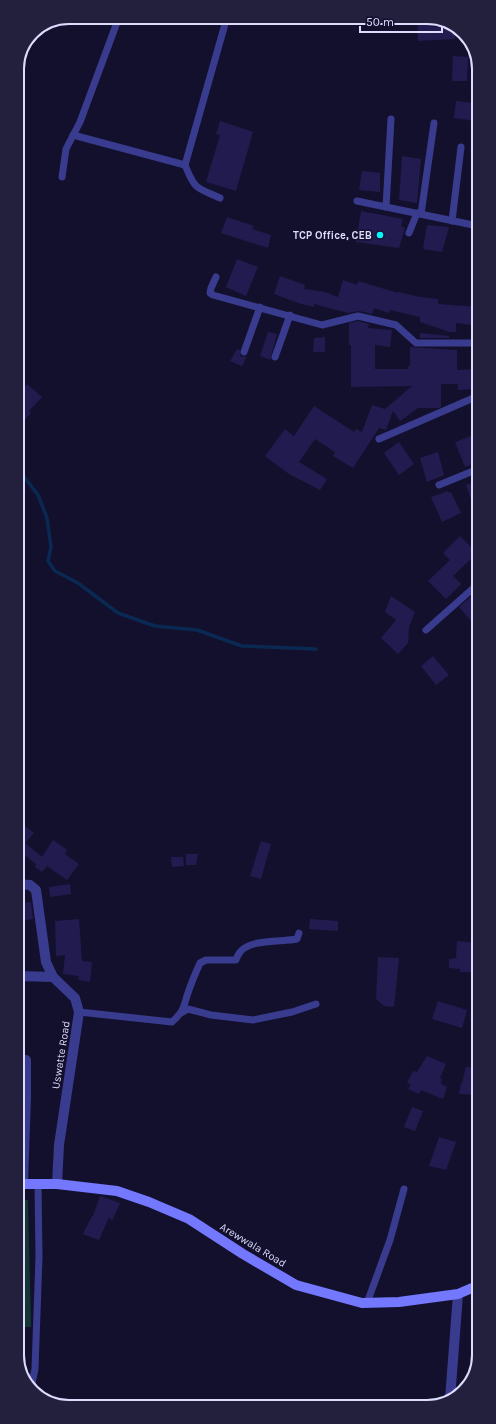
<svg xmlns="http://www.w3.org/2000/svg" width="496" height="1424" font-family="Karla,sans-serif">
	<style>
		.green { fill: #133733 }
		.lines { fill: none; stroke-linecap: round; stroke-linejoin: round }
		.stream { stroke: #0a2952; stroke-width: 3.5 }
		.building { fill: #221b4f }
		.lane { stroke: #393b8e; stroke-width: 7 }
		.street { stroke: #393b8e; stroke-width: 10 }
		.secondary { stroke: #7378ff; stroke-width: 10 }
		.poi-dot { fill: #08f7ff; stroke: #13102d; stroke-width: 1.5 }
		.labels { text-anchor: middle; dominant-baseline: central; stroke-width: 3; stroke-linejoin: round; paint-order: stroke }
		.poi-label { font-size: 11px; font-weight: bold; fill: #dddcff; stroke: #13102d; text-anchor: end }
		.street-label { font-size: 11px; fill: #dddcff; stroke: #13102d }
		.rim { fill: none; stroke: #dddcff; stroke-width: 2 }
	</style>
	<rect width="100%" height="100%" fill="#13102d"/>
	<!-- green -->
	<polygon class="green" points="19,1200 28,1200 31,1327 19,1327"/>
	<g class="lines">
		<!-- stream -->
		<polyline class="stream" points="18,469 38,495 47,518 51,547 48,561 55,571 78,583 118,613 155,626 197,630 242,646 316,649"/>
	</g>
	<!-- building -->
	<g class="building">
		<polygon points="417,17 431,17 431,27 451,26 455,27 455,39 418,41"/>
		<polygon points="453,56 468,57 467,81 452,81"/>
		<polygon points="456,101 473,103 473,106 477,106 477,121 454,118"/>
		<polygon points="220,121 253,132 236,191 206,182 220,135 216,134"/>
		<polygon points="402,156 421,159 417,203 399,200"/>
		<polygon points="362,171 380,173 380,192 359,190"/>
		<polygon points="361,211 403,219 401,226 405,228 399,248 356,242"/>
		<polygon points="227,217 254,226 252,229 271,235 268,248 221,233"/>
		<polygon points="427,225 449,227 442,252 423,249"/>
		<polygon points="237,259 258,267 246,296 226,287"/>
		<polygon points="280,276 305,285 304,289 325,292 338,297 343,280 357,285 358,281 398,293 398,292 420,297 438,299 438,304 478,307 478,326 456,323 456,332 450,332 420,322 420,317 390,310 389,313 374,308 372,314 359,311 348,313 314,304 314,307 301,304 274,294"/>
		<polygon points="358,321 369,324 368,328 392,330 390,347 375,345 375,369 408,369 408,366 410,366 410,347 457,350 457,370 478,369 478,389 458,390 458,384 441,384 441,407 438,408 418,408 400,421 393,411 386,430 379,428 353,468 333,456 335,452 315,439 299,462 327,479 320,490 289,474 265,456 285,429 294,436 314,406 354,432 356,429 362,432 372,405 385,409 412,386 351,387 351,345 349,345 349,323"/>
		<polygon points="268,332 277,334 270,360 260,356"/>
		<polygon points="420,333 449,336 449,338 420,338"/>
		<polygon points="325,337 325,352 313,352 314,338"/>
		<polygon points="237,349 240,350 240,356 245,357 247,356 242,366 230,361"/>
		<polygon points="27,384 42,397 29,411 31,413 18,427 18,408 25,401 18,394"/>
		<polygon points="471,436 478,453 478,462 465,467 455,442"/>
		<polygon points="399,442 414,464 399,475 384,453"/>
		<polygon points="438,452 444,475 427,482 420,458"/>
		<polygon points="478,481 478,513 476,514 466,485"/>
		<polygon points="448,491 449,493 451,492 461,513 442,522 431,497"/>
		<polygon points="460,536 477,553 453,576 461,584 446,599 428,581 450,560 443,553"/>
		<polygon points="473,595 478,600 478,629 459,607"/>
		<polygon points="391,596 415,612 409,627 408,643 398,654 381,638 396,620 385,612"/>
		<polygon points="433,656 449,675 436,685 421,666"/>
		<polygon points="25,826 34,833 25,843 42,857 53,840 67,850 65,854 79,864 67,880 47,866 42,872 35,867 36,864 19,851 18,852 18,827 22,830"/>
		<polygon points="261,841 271,844 261,879 250,876"/>
		<polygon points="186,854 198,854 196,865 186,865"/>
		<polygon points="171,857 183,857 184,866 172,867"/>
		<polygon points="70,884 71,894 50,897 49,887"/>
		<polygon points="31,902 33,919 18,921 18,903"/>
		<polygon points="79,919 82,961 92,962 90,982 78,980 79,976 63,974 65,955 56,956 55,921"/>
		<polygon points="310,919 338,921 338,931 309,929"/>
		<polygon points="457,941 478,943 478,971 475,970 474,972 460,972 460,969 449,968 449,959 456,958"/>
		<polygon points="378,957 399,958 394,1007 384,1006 376,999"/>
		<polygon points="438,1001 467,1010 462,1028 432,1019"/>
		<polygon points="427,1056 446,1064 440,1078 442,1079 441,1084 447,1087 443,1099 421,1090 419,1094 408,1089 411,1084 407,1083 413,1071 417,1072"/>
		<polygon points="466,1067 479,1069 478,1095 459,1094 461,1083 462,1083"/>
		<polygon points="412,1107 423,1111 415,1131 404,1127"/>
		<polygon points="439,1137 456,1142 446,1170 429,1166"/>
		<polygon points="100,1196 120,1203 112,1221 109,1217 99,1240 83,1234 92,1216 93,1216"/>
	</g>
	<g class="lines">
		<!-- lane -->
		<g class="lane">
			<polyline points="73,135 185,165"/>
			<polyline points="62,177 66,149 80,122 119,17"/>
			<path d="M220,198C196,187 195,190 185,165L227,17"/>
			<polyline points="357,201 478,226"/>
			<polyline points="386,207 391,119"/>
			<polyline points="421,214 434,123"/>
			<polyline points="452,221 461,147"/>
			<polyline points="409,233 417,213"/>
			<polyline points="216,277 211,288 210,293 213,295 322,325 358,316 396,325 416,343 478,343"/>
			<polyline points="244,352 260,307"/>
			<polyline points="275,357 290,315"/>
			<polyline points="379,439 478,396"/>
			<polyline points="439,485 478,469"/>
			<polyline points="426,630 478,584"/>
			<path d="M79,1012L172,1022C186,1009 183,1006 189,990C192,981 196,972 200,963L206,960H236C237,957 239,953 241,951C252,939 282,942 297,939L299,933"/>
			<polyline points="181,1013 188,1009 211,1015 253,1020 292,1012 316,1004"/>
			<polyline points="367,1303 390,1240 404,1189"/>
			<polyline points="31,1388 35,1369 39,1257 38,1184"/>
		</g>
		<!-- street -->
		<g class="street">
			<polyline points="18,884 30,885 36,890 46,962 53,977 75,998 79,1012 59,1145 57,1184"/>
			<polyline points="18,976 53,977"/>
			<polyline points="23,1184 26,1096 26,1060"/>
			<polyline points="450,1399 458,1294"/>
		</g>
		<!-- secondary -->
		<polyline class="secondary" points="18,1184 57,1184 117,1191 149,1202 189,1219 243,1254 296,1285 362,1303 399,1302 458,1294 479,1285"/>
	</g>
	<!-- markers -->
	<circle class="poi-dot" cx="380" cy="235" r="4"/>
	<g class="labels">
		<!-- poi labels -->
		<g class="poi-label">
			<text x="372" y="235">TCP Office, CEB</text>
		</g>
		<!-- street labels -->
		<g class="street-label">
			<text transform="translate(61 1055) rotate(-81)">Uswatte Road</text>
			<text transform="translate(253 1245) rotate(31)">Arewwala Road</text>
		</g>
	</g>
	<!-- crop -->
	<path d="M0 0H496V1424H0ZM69 24H427A45 45 0 0 1 472 69V1355A45 45 0 0 1 427 1400H69A45 45 0 0 1 24 1355V69A45 45 0 0 1 69 24Z" fill="#23203e" fill-rule="evenodd"/>
	<path class="rim" d="M69 24H427A45 45 0 0 1 472 69V1355A45 45 0 0 1 427 1400H69A45 45 0 0 1 24 1355V69A45 45 0 0 1 69 24Z"/>
	<!-- scale -->
	<path d="M360 26v6h82v-6" fill="none" stroke="#dddcff" stroke-width="2"/>
	<text x="366" y="26" font-size="12" fill="#dddcff" stroke="#13102d" stroke-width="3" paint-order="stroke">50 m</text>
</svg>
